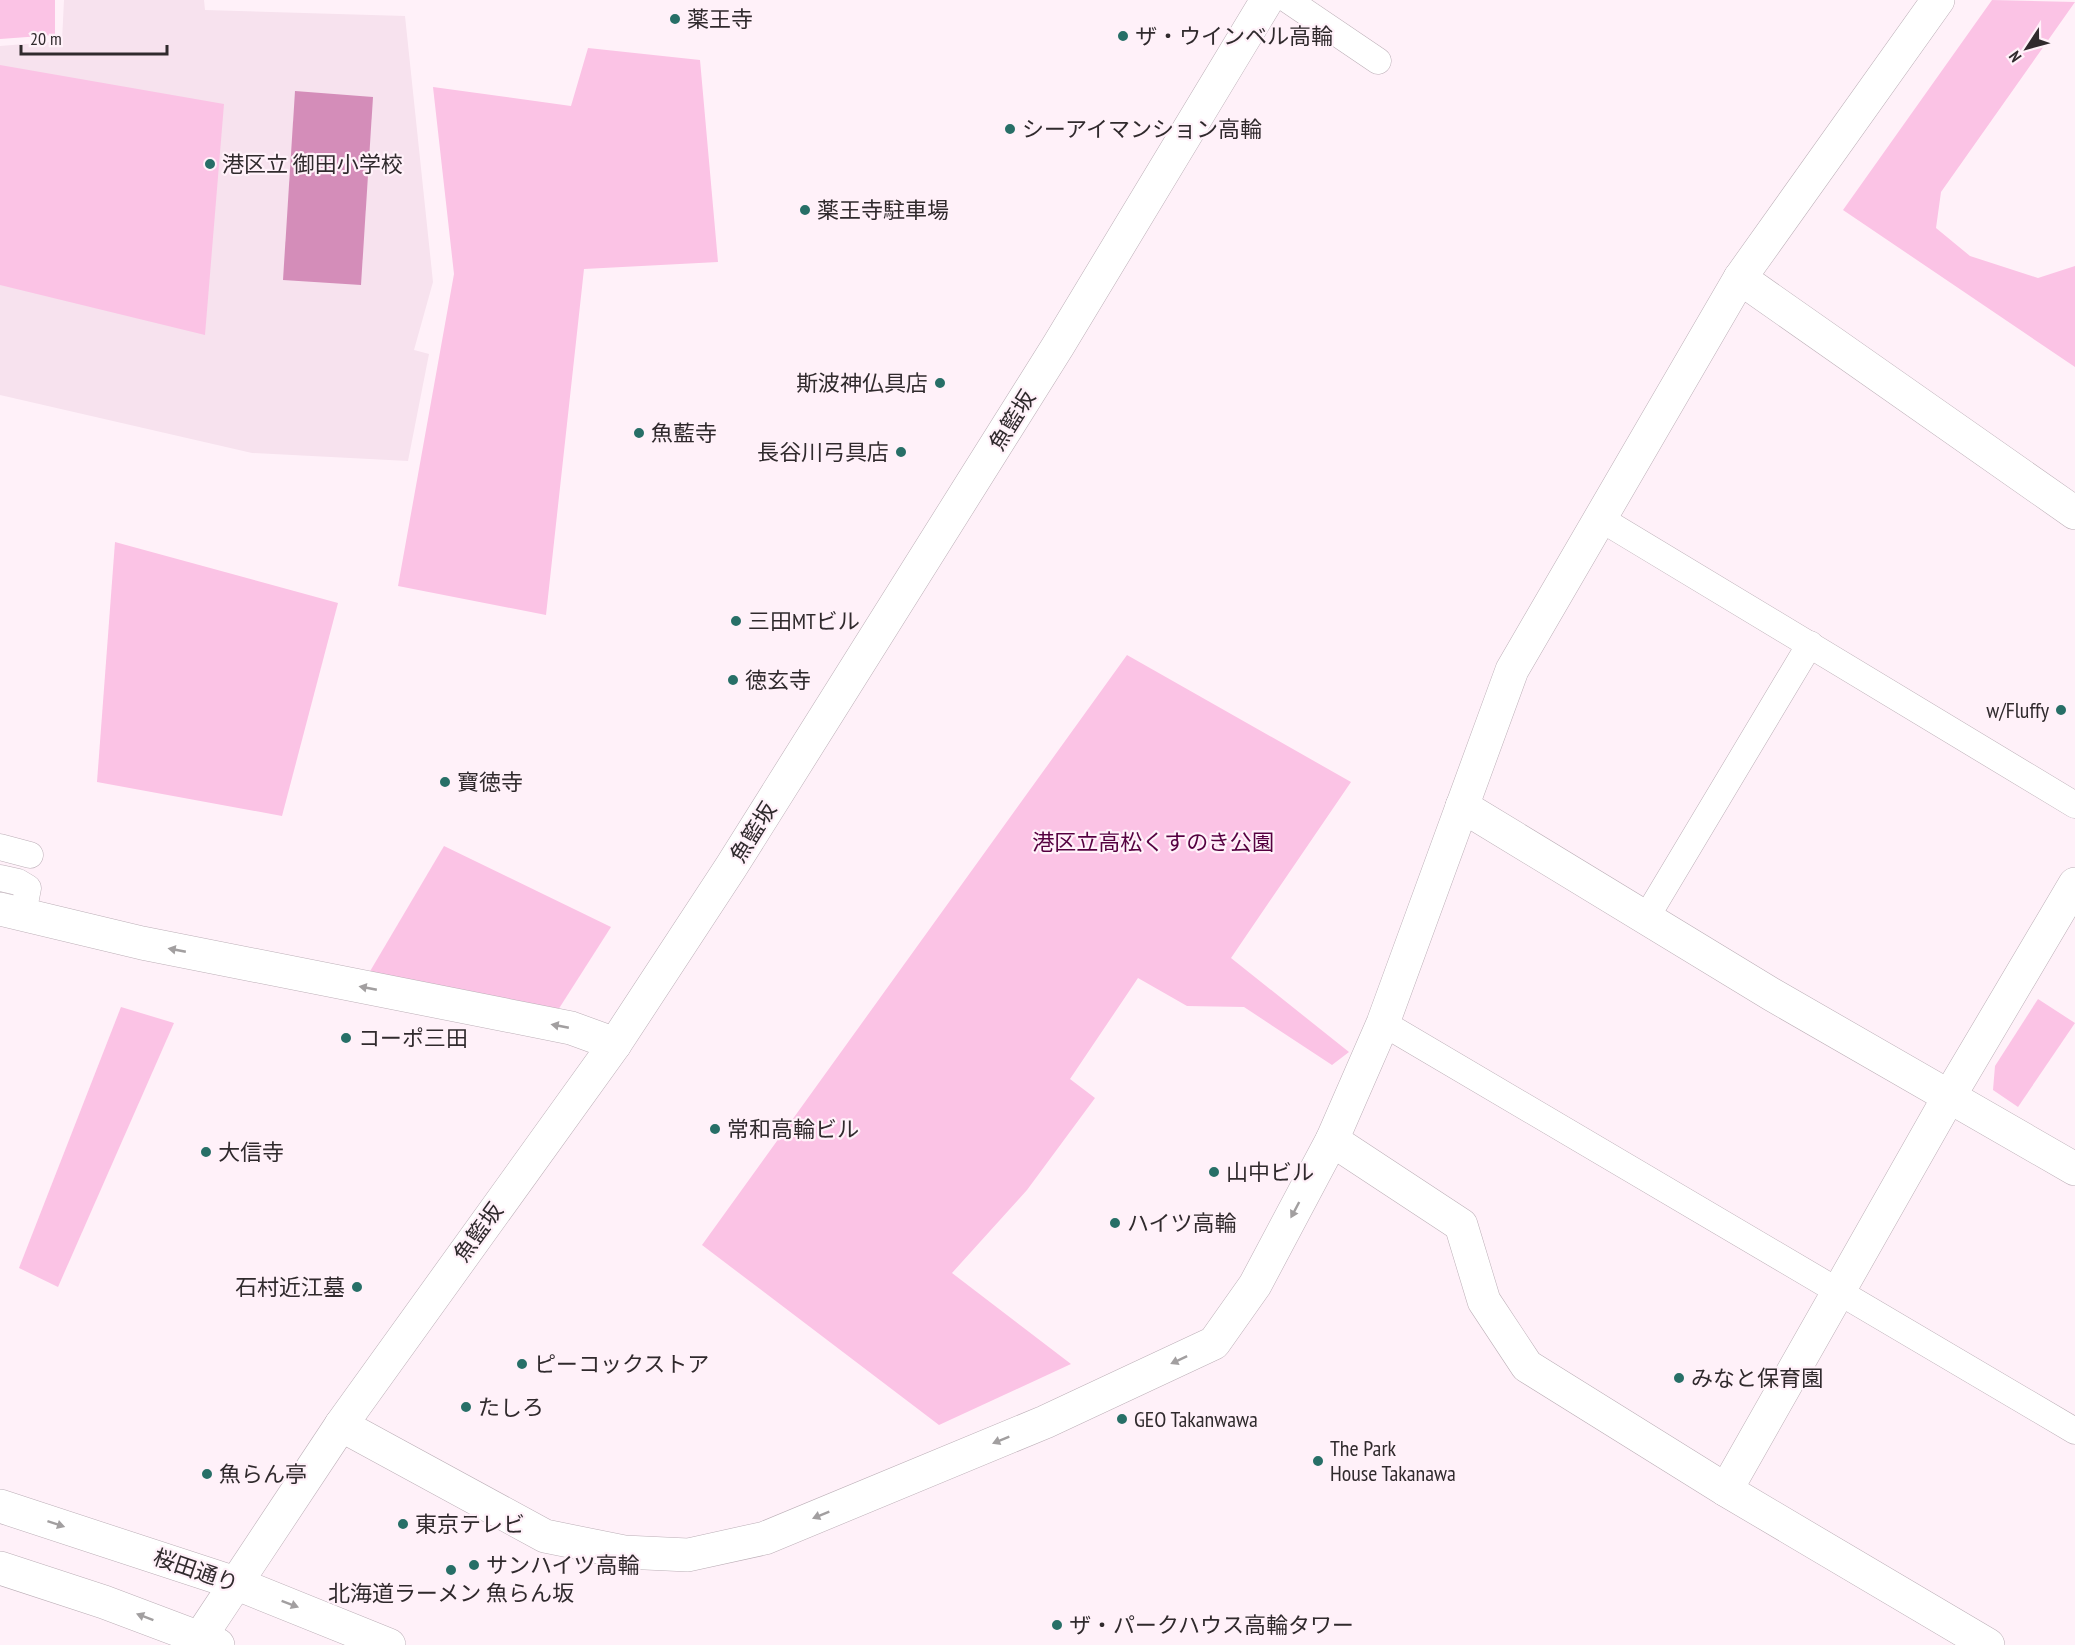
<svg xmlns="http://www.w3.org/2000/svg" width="2075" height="1645" font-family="'PT Sans Narrow','Noto Sans JP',sans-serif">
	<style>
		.built { fill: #f7e2ee }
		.green { fill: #fbc3e5 }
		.water { fill: #d48db9 }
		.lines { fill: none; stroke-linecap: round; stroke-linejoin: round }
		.service-casing { stroke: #bcafb7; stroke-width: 27 }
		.minor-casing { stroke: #bcafb7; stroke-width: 34 }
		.secondary-casing { stroke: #bcafb7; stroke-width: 34 }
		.trunk-casing { stroke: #bcafb7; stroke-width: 34 }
		.service { stroke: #fff; stroke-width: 26 }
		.minor { stroke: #fff; stroke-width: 33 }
		.secondary { stroke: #fff; stroke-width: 33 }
		.trunk { stroke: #fff; stroke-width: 33 }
		.oneway { fill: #a29fa0 }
		.poi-dot { fill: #276f67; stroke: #fff1f9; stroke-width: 2 }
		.labels { text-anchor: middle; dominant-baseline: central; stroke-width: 4.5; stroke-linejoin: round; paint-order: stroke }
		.poi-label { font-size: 22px; fill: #302a2d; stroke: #fff1f9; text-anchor: start }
		.street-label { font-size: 22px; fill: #302a2d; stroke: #fff1f9 }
		.park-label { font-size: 22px; fill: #550040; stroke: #fff1f9 }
	</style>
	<rect width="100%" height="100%" fill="#fff1f9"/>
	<!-- built -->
	<polygon class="built" points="64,0 204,0 205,10 405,16 433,282 414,350 429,354 408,461 252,453 0,395 0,46 62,41"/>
	<!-- green -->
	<g class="green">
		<polygon points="0,0 55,0 55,35 0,39"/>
		<polygon points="1992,0 2075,2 1941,192 1936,228 1970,256 2038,278 2075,266 2075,367 1843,210"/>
		<polygon points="588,48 700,60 718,262 584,269 546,615 398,586 454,274 433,87 571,106"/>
		<polygon points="0,65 224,104 205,335 0,285"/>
		<polygon points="115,542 338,603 282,816 97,782"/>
		<polygon points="1127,655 1351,782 1231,958 1349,1052 1332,1065 1244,1007 1187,1006 1138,978 1070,1079 1095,1098 1027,1190 952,1273 1071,1364 939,1425 702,1245"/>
		<polygon points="444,846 611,927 551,1021 369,973"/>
		<polygon points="2038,999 2075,1023 2018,1107 1993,1090 1995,1066"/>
		<polygon points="121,1007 174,1023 58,1287 19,1268"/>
	</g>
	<!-- water -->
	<polygon class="water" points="295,91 373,97 361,285 283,280"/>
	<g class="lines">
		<!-- service casing -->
		<g class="service-casing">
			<g id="service">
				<polyline points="1288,0 1378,61"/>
				<polyline points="1601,519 2075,805"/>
				<polyline points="0,847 30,855"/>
				<polyline points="0,878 18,882 28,888 23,914"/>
				<polyline points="1646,918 1810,644"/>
				<polyline points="1383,1023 2075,1431"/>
			</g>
		</g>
		<!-- minor casing -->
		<g class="minor-casing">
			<g id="minor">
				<polyline points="1938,0 1740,278 1512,670 1383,1023 1332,1140 1461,1225 1484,1301 1527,1366 1726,1490 1988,1645"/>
				<polyline points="1740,278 2075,513"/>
				<polyline points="1462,806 1771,994 2075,1169"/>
				<polyline points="0,909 142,943 571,1028 615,1044"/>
				<polyline points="341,1425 545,1536 624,1552 688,1555 765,1538 1045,1422 1214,1343 1255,1285 1332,1140"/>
				<polyline points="1726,1490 1950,1095 2075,884"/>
			</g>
		</g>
		<!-- secondary casing -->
		<g class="secondary-casing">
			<polyline id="secondary" points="195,1645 341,1425 615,1044 731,867 1058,346 1267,0"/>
		</g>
		<!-- trunk casing -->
		<g class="trunk-casing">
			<g id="trunk">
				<polyline points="0,1506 235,1583 389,1645"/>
				<polyline points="0,1568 104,1602 218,1645"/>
			</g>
		</g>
		<!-- service -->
		<use href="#service" class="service"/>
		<!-- minor -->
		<use href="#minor" class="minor"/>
		<!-- secondary -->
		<use href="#secondary" class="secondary"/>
		<!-- trunk -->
		<use href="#trunk" class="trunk"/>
	</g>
	<!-- one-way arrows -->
	<defs><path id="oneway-solid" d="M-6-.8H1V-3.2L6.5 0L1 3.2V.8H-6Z" transform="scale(1.5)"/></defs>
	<g class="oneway">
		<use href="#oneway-solid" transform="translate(177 950) rotate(-169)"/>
		<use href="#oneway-solid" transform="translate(368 988) rotate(-169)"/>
		<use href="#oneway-solid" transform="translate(560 1026) rotate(-169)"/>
		<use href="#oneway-solid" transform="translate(1295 1210) rotate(118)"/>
		<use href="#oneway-solid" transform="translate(1179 1360) rotate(155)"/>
		<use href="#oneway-solid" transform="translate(1001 1440) rotate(158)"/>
		<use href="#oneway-solid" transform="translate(821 1515) rotate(158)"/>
		<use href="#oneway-solid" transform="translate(56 1524) rotate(18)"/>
		<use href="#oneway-solid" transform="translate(290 1604) rotate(21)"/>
		<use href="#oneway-solid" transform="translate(145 1617) rotate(-159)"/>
	</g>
	<!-- markers -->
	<g class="poi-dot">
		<circle cx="675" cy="19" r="6"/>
		<circle cx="1123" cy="36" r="6"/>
		<circle cx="1010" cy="129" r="6"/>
		<circle cx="210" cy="164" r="6"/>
		<circle cx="805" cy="210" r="6"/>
		<circle cx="940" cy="383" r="6"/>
		<circle cx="639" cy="433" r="6"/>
		<circle cx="901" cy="452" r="6"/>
		<circle cx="736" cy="621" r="6"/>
		<circle cx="733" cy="680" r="6"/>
		<circle cx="2061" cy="710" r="6"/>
		<circle cx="445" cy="782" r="6"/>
		<circle cx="346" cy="1038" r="6"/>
		<circle cx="715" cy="1129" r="6"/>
		<circle cx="206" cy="1152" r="6"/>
		<circle cx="1214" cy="1172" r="6"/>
		<circle cx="1115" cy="1223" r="6"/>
		<circle cx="357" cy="1287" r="6"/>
		<circle cx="522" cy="1364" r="6"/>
		<circle cx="1679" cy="1378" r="6"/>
		<circle cx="466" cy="1407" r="6"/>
		<circle cx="1122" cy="1419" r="6"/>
		<circle cx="1318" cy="1461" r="6"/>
		<circle cx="207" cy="1474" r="6"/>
		<circle cx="403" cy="1524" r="6"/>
		<circle cx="474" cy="1565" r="6"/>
		<circle cx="451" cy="1570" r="6"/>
		<circle cx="1057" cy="1625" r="6"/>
	</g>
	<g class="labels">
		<!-- poi labels -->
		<g class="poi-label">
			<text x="687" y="19">薬王寺</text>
			<text x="1135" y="36">ザ・ウインベル高輪</text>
			<text x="1022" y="129">シーアイマンション高輪</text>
			<text x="222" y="164">港区立 御田小学校</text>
			<text x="817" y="210">薬王寺駐車場</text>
			<text x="928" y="383" text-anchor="end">斯波神仏具店</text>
			<text x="651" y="433">魚藍寺</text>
			<text x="889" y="452" text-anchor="end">長谷川弓具店</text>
			<text x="748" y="621">三田MTビル</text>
			<text x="745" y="680">徳玄寺</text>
			<text x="2049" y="710" text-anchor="end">w/Fluffy</text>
			<text x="457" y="782">寶徳寺</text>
			<text x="358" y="1038">コーポ三田</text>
			<text x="727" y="1129">常和高輪ビル</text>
			<text x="218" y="1152">大信寺</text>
			<text x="1226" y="1172">山中ビル</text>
			<text x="1127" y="1223">ハイツ高輪</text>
			<text x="345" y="1287" text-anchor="end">石村近江墓</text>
			<text x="534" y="1364">ピーコックストア</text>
			<text x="1691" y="1378">みなと保育園</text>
			<text x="478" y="1407">たしろ</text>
			<text x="1134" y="1419">GEO Takanwawa</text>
			<text x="1330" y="1448">The Park<tspan x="1330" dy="25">House Takanawa</tspan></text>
			<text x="219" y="1474">魚らん亭</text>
			<text x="415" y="1524">東京テレビ</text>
			<text x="486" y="1565">サンハイツ高輪</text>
			<text x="451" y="1593" text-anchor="middle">北海道ラーメン 魚らん坂</text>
			<text x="1069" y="1625">ザ・パークハウス高輪タワー</text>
		</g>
		<!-- street labels -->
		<g class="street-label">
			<text transform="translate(1012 420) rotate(-58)">魚籃坂</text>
			<text transform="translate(753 832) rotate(-58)">魚籃坂</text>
			<text transform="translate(478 1232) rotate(-54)">魚籃坂</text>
			<text transform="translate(196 1570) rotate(19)">桜田通り</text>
		</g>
		<!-- park labels -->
		<g class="park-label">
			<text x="1153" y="842">港区立高松くすのき公園</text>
		</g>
	</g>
	<!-- north arrow -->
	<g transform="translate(2027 48) rotate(234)" stroke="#fff1f9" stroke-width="4.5" paint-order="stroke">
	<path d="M0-4.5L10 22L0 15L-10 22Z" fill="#302a2d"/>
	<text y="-9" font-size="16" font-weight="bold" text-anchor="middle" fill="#302a2d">N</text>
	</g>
	<!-- scale -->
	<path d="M21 45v9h146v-9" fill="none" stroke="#302a2d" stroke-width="3"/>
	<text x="30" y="45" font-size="18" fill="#302a2d" stroke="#fff1f9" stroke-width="4.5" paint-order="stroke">20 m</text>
</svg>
